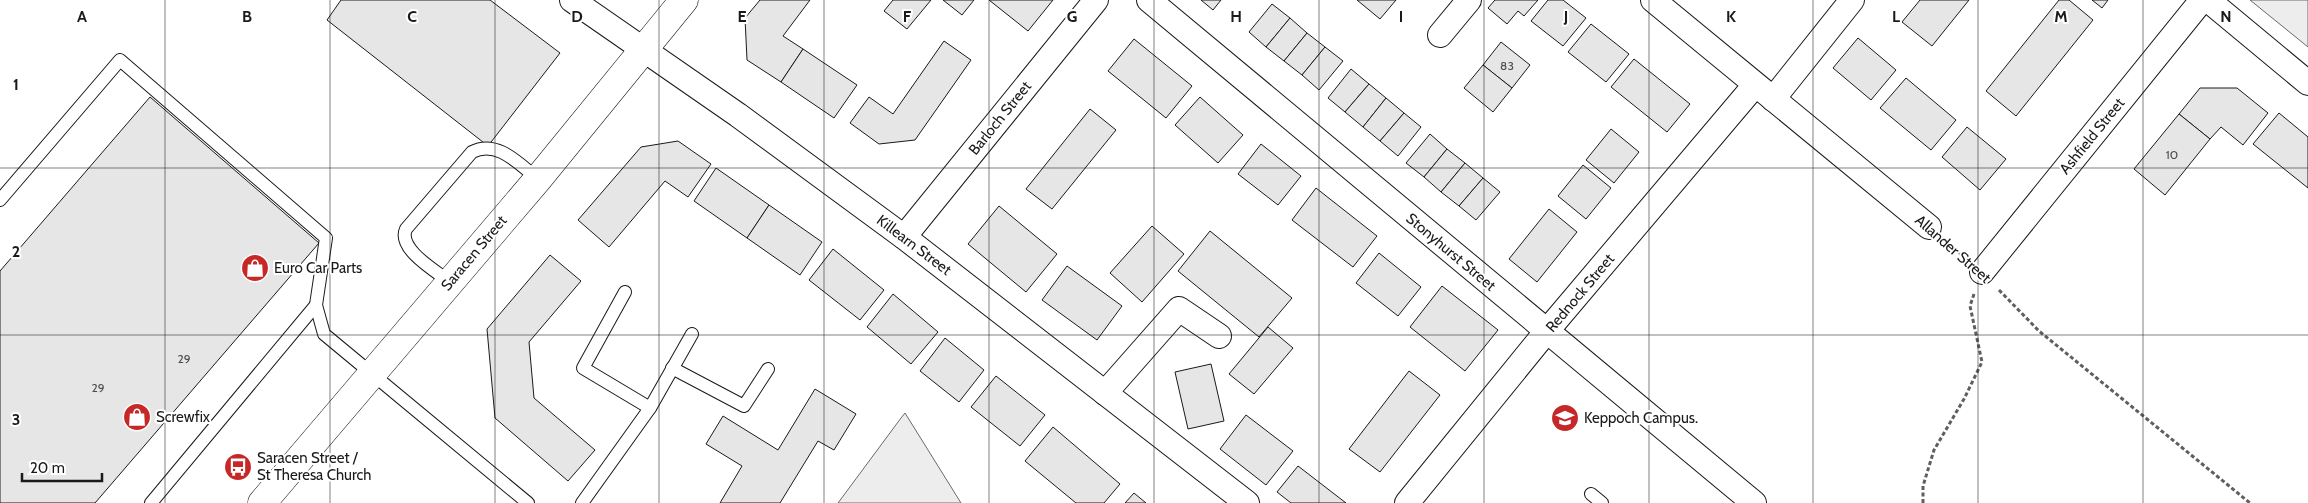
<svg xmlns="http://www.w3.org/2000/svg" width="2308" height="503" font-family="Cabin,sans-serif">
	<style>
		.built { fill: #ededed; stroke: #6a6a6a }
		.building { fill: #e6e6e6; stroke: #1a1a1a }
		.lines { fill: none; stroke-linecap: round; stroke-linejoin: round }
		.service-casing { stroke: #1a1a1a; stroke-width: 14 }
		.minor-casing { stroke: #1a1a1a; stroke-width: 26 }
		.primary-casing { stroke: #1a1a1a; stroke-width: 29 }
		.path { stroke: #5f5f5f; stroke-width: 3; stroke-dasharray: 4 2.5; stroke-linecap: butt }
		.service { stroke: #fff; stroke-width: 12 }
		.minor { stroke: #fff; stroke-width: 24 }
		.primary { stroke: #fff; stroke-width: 28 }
		.grid { fill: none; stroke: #1a1a1a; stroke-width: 1; stroke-opacity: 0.55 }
		.labels { text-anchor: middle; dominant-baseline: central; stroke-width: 4; stroke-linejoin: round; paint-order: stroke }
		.number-label { font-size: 12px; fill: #4d4d4d }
		.street-label { font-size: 15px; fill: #1a1a1a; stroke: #fff }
		.poi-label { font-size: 15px; fill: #1a1a1a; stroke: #fff; text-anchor: start }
		.grid-label { font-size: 16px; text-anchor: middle; font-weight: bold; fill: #1a1a1a; stroke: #fff; stroke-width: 4; stroke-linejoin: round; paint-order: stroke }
	</style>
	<rect width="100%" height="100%" fill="#fff"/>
	<!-- built -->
	<g class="built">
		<polygon points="2250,0 2308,0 2308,47"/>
		<polygon points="905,413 961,503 838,503 901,418"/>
	</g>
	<!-- building -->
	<g class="building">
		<polygon points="341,0 490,0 560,53 488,146 327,20"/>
		<polygon points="760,0 810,0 783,36 803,49 781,82 747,60 745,18"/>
		<polygon points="893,0 931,0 907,29 884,11"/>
		<polygon points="943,0 974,0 962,15"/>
		<polygon points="989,0 1053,0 1028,31"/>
		<polygon points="1201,0 1221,0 1213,10"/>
		<polygon points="1357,0 1396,0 1380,19"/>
		<polygon points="1495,0 1538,0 1524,16 1518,11 1507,24 1488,8"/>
		<polygon points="1548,0 1563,0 1586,18 1563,46 1531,21"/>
		<polygon points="1920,0 1969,0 1932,46 1902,22"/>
		<polygon points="2059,0 2069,0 2093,20 2016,116 1986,91"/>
		<polygon points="2092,0 2108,0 2102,8"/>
		<polygon points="1272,4 1290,18 1266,47 1249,32"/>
		<polygon points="1290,18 1307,33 1284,61 1266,47"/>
		<polygon points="1591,24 1629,54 1606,82 1568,52"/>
		<polygon points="1307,33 1325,47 1302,75 1284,61"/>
		<polygon points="1858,38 1896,70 1871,100 1833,68"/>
		<polygon points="1134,39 1192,86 1166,118 1108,71"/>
		<polygon points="944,41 971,60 915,140 879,144 850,123 869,97 893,114"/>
		<polygon points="1501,42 1530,65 1512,88 1483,65"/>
		<polygon points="1325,47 1343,61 1319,90 1302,75"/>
		<polygon points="803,49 857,85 834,118 781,82"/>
		<polygon points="1634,59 1690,104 1667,132 1611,87"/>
		<polygon points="1483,65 1512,88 1493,112 1464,88"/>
		<polygon points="1351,69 1369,84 1345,112 1328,98"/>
		<polygon points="1906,78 1956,120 1931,150 1880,108"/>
		<polygon points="1369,84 1386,98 1363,127 1345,112"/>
		<polygon points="2200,88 2237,88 2268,113 2243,145 2221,127 2210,139 2179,114"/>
		<polygon points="150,97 319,243 95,503 0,503 0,271"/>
		<polygon points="1200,97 1243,135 1218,163 1175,125"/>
		<polygon points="1386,98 1404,113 1380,141 1363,127"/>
		<polygon points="1090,109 1116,130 1052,209 1026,189"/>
		<polygon points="1404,113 1421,127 1398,156 1380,141"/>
		<polygon points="2279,113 2308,137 2308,188 2253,144"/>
		<polygon points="2179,114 2210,139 2165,195 2134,169"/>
		<polygon points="1967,127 2006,159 1980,190 1942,157"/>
		<polygon points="1611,129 1639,152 1614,183 1586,160"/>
		<polygon points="1430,134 1447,149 1424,177 1406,163"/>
		<polygon points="678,141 711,164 688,197 665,181 609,247 578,220 641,147"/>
		<polygon points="1261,144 1301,176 1278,205 1238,174"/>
		<polygon points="1447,149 1465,163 1441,192 1424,177"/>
		<polygon points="1465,163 1483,178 1459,206 1441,192"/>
		<polygon points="1583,165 1611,188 1586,219 1558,196"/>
		<polygon points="716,168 769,205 747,238 694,201"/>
		<polygon points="1483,178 1500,192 1476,220 1459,206"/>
		<polygon points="1316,188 1377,236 1353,267 1292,220"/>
		<polygon points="769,205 822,242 800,275 747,238"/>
		<polygon points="999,206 1057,254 1026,292 968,244"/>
		<polygon points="1549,209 1577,232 1537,282 1509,259"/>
		<polygon points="1152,226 1184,254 1142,302 1110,273"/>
		<polygon points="1210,231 1292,298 1259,337 1178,271"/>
		<polygon points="833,249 884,290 860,320 809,280"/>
		<polygon points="1379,253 1421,287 1398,316 1356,283"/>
		<polygon points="550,255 581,281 529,342 534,398 595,450 568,481 495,418 487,329"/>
		<polygon points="1067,266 1122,306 1097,340 1042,300"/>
		<polygon points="1442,286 1498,330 1465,371 1410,327"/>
		<polygon points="893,294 938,332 911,364 867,327"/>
		<polygon points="1268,327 1293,348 1254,394 1229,374"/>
		<polygon points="945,338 984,370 959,402 920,371"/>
		<polygon points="1211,364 1224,421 1188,429 1175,372"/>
		<polygon points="1409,371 1440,395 1380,472 1349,449"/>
		<polygon points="996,376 1045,415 1020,446 971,407"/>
		<polygon points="815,389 856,414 834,450 818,441 780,503 720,503 742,466 706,444 723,416 778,450"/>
		<polygon points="1246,415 1293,451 1266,485 1220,449"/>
		<polygon points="1053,427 1120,484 1104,503 1076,503 1025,461"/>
		<polygon points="1298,466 1346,503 1291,503 1277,492"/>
		<polygon points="1134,493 1146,503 1125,503"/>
	</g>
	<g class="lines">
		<!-- service casing -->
		<g class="service-casing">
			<g id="service">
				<polyline points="0,200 120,60 326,238 316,305 324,334 528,503"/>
				<path d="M450,282C436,271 397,249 406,229L472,152C497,139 519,164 538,179"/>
				<polyline points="625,292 583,368 650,408"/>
				<polyline points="672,368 744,406 768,369"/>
				<polyline points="1591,494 1602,503"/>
				<polyline points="151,503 316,305"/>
				<polyline points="582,503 650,408 692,334"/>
			</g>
		</g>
		<!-- minor casing -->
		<g class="minor-casing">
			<g id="minor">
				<polyline points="572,0 738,115 904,237 1247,503"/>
				<polyline points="1149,0 1754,503"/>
				<polyline points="1653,0 1929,227"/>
				<polyline points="2208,0 2308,83"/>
				<polyline points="1440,35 1469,0"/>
				<polyline points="1773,99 1852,0"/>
				<polyline points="904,237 1096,0"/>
				<polyline points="1982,272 2202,0"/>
				<polyline points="1105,393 1179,309 1219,336"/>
				<polyline points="1407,503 1546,332 1755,85"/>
			</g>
		</g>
		<!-- primary casing -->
		<g class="primary-casing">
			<polyline id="primary" points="262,503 538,179 684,0"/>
		</g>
		<!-- path -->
		<g class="path">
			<polyline points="1948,243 1964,257"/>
			<polyline points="1999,290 2039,331 2250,503"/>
			<polyline points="1923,503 1923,486 1934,450 1964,399 1982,362 1970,306 1974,294"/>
		</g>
		<!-- service -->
		<use href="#service" class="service"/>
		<!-- minor -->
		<use href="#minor" class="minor"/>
		<!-- primary -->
		<use href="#primary" class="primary"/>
	</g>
	<!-- grid -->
	<path class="grid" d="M165,0V503M330,0V503M495,0V503M659,0V503M824,0V503M989,0V503M1154,0V503M1319,0V503M1484,0V503M1649,0V503M1813,0V503M1978,0V503M2143,0V503M0,168H2308M0,335H2308"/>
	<!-- icons -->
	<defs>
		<g id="shop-disc" transform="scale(1.4375)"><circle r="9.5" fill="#c62828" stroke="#fff"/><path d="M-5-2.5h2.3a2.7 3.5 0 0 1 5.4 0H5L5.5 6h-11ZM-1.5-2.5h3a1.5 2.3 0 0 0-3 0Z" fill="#fff"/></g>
		<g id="school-disc" transform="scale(1.4375)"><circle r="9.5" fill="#c62828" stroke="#fff"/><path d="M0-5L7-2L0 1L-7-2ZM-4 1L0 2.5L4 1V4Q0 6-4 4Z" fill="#fff"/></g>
		<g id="bus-disc" transform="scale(1.4375)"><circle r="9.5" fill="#c62828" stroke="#fff"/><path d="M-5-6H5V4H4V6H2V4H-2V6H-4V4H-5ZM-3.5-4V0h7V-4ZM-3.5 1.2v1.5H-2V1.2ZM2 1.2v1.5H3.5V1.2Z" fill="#fff"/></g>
	</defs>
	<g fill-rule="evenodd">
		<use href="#shop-disc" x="255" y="268"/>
		<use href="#shop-disc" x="137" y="417"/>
		<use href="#school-disc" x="1565" y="418"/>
		<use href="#bus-disc" x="238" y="467"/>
	</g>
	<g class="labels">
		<!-- number labels -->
		<g class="number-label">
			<text x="1507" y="65">83</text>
			<text x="2172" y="154">10</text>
			<text x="184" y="358">29</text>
			<text x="98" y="387">29</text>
		</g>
		<!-- street labels -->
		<g class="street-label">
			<text transform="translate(1000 118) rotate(-51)">Barloch Street</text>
			<text transform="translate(2092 136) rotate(-51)">Ashfield Street</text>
			<text transform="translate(914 245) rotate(37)">Killearn Street</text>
			<text transform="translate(1953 249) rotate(41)">Allander Street</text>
			<text transform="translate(1451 252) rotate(40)">Stonyhurst Street</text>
			<text transform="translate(474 253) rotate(-50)">Saracen Street</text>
			<text transform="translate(1580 293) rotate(-50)">Rednock Street</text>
		</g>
		<!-- poi labels -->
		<g class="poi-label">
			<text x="274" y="268">Euro Car Parts</text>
			<text x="156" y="417">Screwfix</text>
			<text x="1584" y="418">Keppoch Campus.</text>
			<text x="257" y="458">Saracen Street /<tspan x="257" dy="17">St Theresa Church</tspan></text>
		</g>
	</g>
	<g class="grid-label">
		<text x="82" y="22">A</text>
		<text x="247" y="22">B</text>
		<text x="412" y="22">C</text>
		<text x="577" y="22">D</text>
		<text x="742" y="22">E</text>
		<text x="907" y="22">F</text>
		<text x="1072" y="22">G</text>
		<text x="1236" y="22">H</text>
		<text x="1401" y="22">I</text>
		<text x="1566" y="22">J</text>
		<text x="1731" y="22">K</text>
		<text x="1896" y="22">L</text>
		<text x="2061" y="22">M</text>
		<text x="2226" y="22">N</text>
		<text x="16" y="90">1</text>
		<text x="16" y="257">2</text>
		<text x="16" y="425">3</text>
	</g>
	<!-- scale -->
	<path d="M22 473v8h80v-8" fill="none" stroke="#1a1a1a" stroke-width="2.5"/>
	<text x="30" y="473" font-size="15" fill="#1a1a1a" stroke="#ffffff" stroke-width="4" paint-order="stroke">20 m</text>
</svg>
